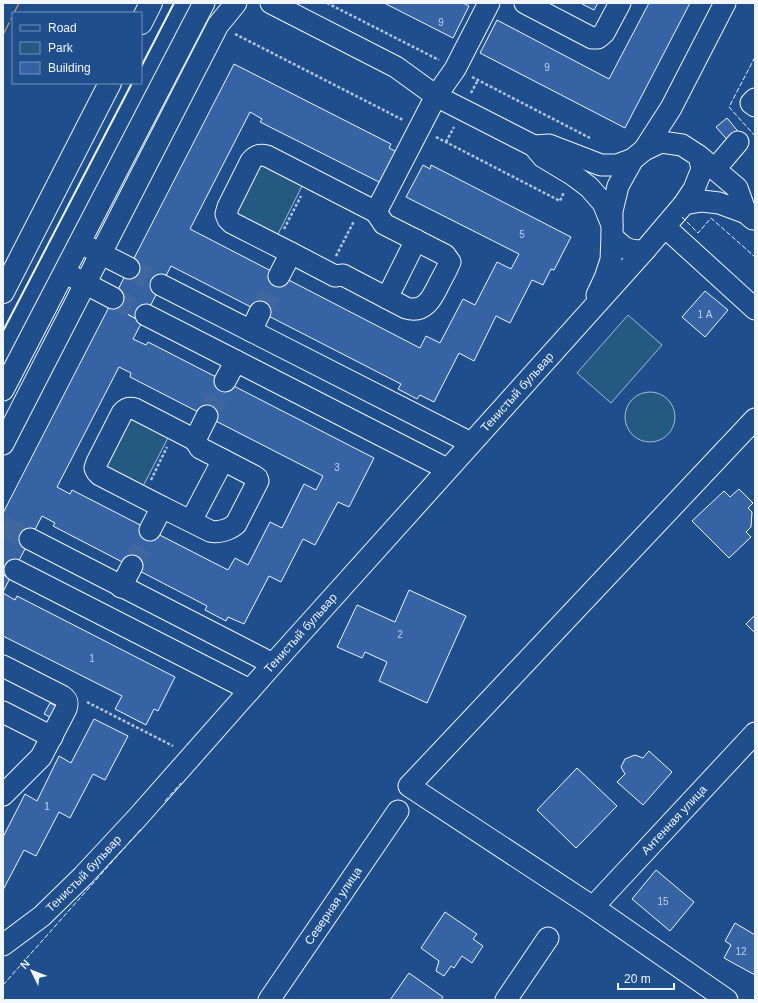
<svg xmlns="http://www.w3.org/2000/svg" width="758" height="1003" font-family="Helvetica,sans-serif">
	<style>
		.green { fill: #245a82; stroke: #a8bbd7 }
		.building { fill: #3563a3; stroke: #f2f6ff; fill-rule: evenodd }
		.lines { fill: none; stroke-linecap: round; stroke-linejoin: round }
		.minor-tunnel { stroke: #3f679d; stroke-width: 21; stroke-dasharray: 21 10; stroke-linecap: butt }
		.minor-casing { stroke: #f2f6ff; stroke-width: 23 }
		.major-casing { stroke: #f2f6ff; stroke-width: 24 }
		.path { stroke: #b3c4dc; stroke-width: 2.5; stroke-dasharray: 3 2; stroke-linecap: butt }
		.minor { stroke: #1f4e8c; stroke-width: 21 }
		.major { stroke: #1f4e8c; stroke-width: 22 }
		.fence { stroke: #f2f6ff; stroke-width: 1; stroke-dasharray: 5 2; stroke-linecap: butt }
		.wall { stroke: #f2f6ff; stroke-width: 2 }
		.power { stroke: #ffb74d; stroke-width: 1; stroke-dasharray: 14 3 2 3; stroke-linecap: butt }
		.labels { text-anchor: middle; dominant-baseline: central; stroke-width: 3; stroke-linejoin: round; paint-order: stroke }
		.number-label { font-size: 10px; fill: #c3d1e8 }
		.street-label { font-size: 12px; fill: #f2f6ff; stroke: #1f4e8c }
	</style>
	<rect width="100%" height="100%" fill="#1f4e8c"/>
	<!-- green -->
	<g class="green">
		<polygon points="268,164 304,182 276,238 239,219 235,210 257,167"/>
		<polygon points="628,315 662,345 611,403 577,373"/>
		<circle cx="650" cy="417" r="25"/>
		<polygon points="136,417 170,434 141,490 108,472 105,464 127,419"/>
	</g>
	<!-- building -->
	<g class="building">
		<polygon points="384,3 463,3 469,6 453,38"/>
		<polygon points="583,3 598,3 594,10 582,4"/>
		<polygon points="649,3 690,3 625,128 480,53 497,20 609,79"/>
		<polygon points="234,64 391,144 389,148 397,152 381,183 260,122 262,119 250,112 190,229 364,319 420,348 426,336 440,343 463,299 475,305 497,262 511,269 519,254 406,197 423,165 430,169 431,165 571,237 554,270 551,269 543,285 532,280 510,323 496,316 474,361 459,353 434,402 420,395 417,399 398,389 401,384 171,266 142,322 110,305"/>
		<polygon points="727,118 741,135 731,144 716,127"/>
		<polygon points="705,291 728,310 705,337 682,317"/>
		<path d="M110,305L142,322L133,339L146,345L148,342L374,458L349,507L338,502L315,545L303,539L281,582L269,576L244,624L228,617L226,621L205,610L207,606L53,526L55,523L42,516L10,578L3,575V513ZM119,367L131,373L130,377L323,476L316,490L304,484L282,528L270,522L248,565L235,558L228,570L72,490L70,494L57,487Z"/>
		<polygon points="739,489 753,503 748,508 752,512 751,527 746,532 751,537 729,558 692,521 724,491 730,497"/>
		<polygon points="3,575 10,578 3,592"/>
		<polygon points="409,590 466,616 427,703 379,681 387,662 365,652 362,658 337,647 357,605 395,622"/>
		<polygon points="3,593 15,600 17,596 175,677 158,711 154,709 146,725 115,709 122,696 3,636"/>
		<polygon points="755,615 755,633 746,624"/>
		<polygon points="50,703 60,708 54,719 44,714"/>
		<polygon points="94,719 128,736 105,780 93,774 70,818 59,812 36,856 24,850 3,890 3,837 25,794 37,801 59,756 71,763"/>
		<polygon points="649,751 672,772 643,805 617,782 625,774 621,767 625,759 635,755 643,758"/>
		<polygon points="577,768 617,806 576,848 537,810"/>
		<polygon points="656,870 694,902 670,931 632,899"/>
		<polygon points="445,912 477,934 473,939 483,946 472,963 462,956 454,968 451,966 444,976 436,971 439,961 421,948"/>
		<polygon points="735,923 755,935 755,975 724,958 731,945 725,941"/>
		<polygon points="409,973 443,997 441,1000 390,1000"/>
	</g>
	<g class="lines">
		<!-- minor-tunnel -->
		<g class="minor-tunnel">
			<polyline points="129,268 161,285"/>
			<polyline points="113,298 146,315"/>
			<polyline points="260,312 279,276"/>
			<polyline points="207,416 225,381"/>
			<polyline points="3,526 30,539"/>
			<polyline points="132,566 150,530"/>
		</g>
		<!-- minor casing -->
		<g class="minor-casing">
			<g id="minor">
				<polyline points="271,3 396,67 436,96 534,146 543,157 573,175 589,187 603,203 612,225"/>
				<polyline points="525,3 592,38 598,38 604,33 620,3"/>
				<polyline points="755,99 751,103 755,106"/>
				<polyline points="534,146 549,145 601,165 617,165 633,159"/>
				<polyline points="644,150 671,108 725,3"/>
				<path d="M699,156L702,169L694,189L684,204L645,250C629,253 622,247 612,236V211L618,186L633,159L644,150L661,142L682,145L699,156L737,188L746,213"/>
				<polyline points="715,169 738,142"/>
				<polyline points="684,204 702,201 719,203 746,213 753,219"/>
				<polyline points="665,227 755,309"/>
				<polyline points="88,247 129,268"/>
				<path d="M291,253L335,276L343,275L406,308C426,314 433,296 440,282C444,275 447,269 450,262L445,255L384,224L376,212"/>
				<path d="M279,276L291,253L232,223L228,219L226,214L228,207L251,161C256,155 260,154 267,156L376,212L436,96L455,69L489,3"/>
				<polyline points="73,277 113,298"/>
				<polyline points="161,285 471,443"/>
				<polyline points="597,295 605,278 611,260 612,236"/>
				<polyline points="387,298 416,240"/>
				<polyline points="146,315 447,469"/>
				<polyline points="251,331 260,312"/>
				<polyline points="225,381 236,361"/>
				<polyline points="3,390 204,3"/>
				<polyline points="3,444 218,25 236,3"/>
				<path d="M162,507L210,531C218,533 229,530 236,524L256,485L258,481L257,478L254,476L200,448L195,440"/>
				<polyline points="191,521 223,460"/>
				<path d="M150,530L162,507L100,475L97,472L95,468L97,462L122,413C126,408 129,407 135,409L195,440L207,416"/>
				<polyline points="30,539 273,664"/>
				<polyline points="15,570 250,690"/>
				<polyline points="121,587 132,566"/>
				<path d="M3,666L62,696C68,700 68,703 66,709L41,757L3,795"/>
				<polyline points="3,712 52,737"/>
				<path id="s1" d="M593,907L755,733"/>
				<path id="s2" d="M3,945L42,916L83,876L137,818L273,664L645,250"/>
				<path id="s3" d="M269,1000L398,811"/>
				<polyline points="506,1000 548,938"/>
				<polyline points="727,1000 593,907 409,786 755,419"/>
			</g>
		</g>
		<!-- major casing -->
		<g class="major-casing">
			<g id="major">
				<polyline points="141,23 151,3"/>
				<polyline points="3,292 110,83"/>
			</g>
		</g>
		<!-- path -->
		<g class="path">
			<polyline points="327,3 439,60"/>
			<polyline points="235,34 403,120"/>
			<polyline points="472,77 590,138"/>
			<polyline points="471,93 478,80"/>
			<polyline points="436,137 560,201 564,192"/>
			<polyline points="446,142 454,127"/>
			<polyline points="284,229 301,196"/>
			<polyline points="336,256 354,221"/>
			<polyline points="151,480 167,447"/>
			<polyline points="87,702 173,746"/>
		</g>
		<!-- minor -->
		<use href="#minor" class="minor"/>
		<!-- major -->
		<use href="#major" class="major"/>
		<!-- fence -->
		<g class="fence">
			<polyline points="755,57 729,107 755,136"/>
			<polyline points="682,217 698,233 711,218 755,257"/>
			<polyline points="165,801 181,783"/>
			<polyline points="3,985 142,828"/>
		</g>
		<!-- wall -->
		<g class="wall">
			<polyline points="141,67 174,3"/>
			<polyline points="3,331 132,83"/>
		</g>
		<!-- power -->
		<g class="power">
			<polyline points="14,13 19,3"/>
			<polyline points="3,35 13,15"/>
		</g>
	</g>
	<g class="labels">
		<!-- number labels -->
		<g class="number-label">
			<text x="441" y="22">9</text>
			<text x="547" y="67">9</text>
			<text x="522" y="234">5</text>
			<text x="705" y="314">1 А</text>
			<text x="337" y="467">3</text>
			<text x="400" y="634">2</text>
			<text x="92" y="658">1</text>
			<text x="47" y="806">1</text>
			<text x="663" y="901">15</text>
			<text x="741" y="951">12</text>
		</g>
		<!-- street labels -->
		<g class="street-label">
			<text stroke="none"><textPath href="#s2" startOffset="756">Тенистый бульвар</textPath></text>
			<text stroke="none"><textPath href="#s2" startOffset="432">Тенистый бульвар</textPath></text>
			<text stroke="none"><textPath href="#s1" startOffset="119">Антенная улица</textPath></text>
			<text stroke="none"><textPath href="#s2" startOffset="108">Тенистый бульвар</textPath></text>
			<text stroke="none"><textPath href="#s3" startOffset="114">Северная улица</textPath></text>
		</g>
	</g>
	<!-- border -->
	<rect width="758" height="1003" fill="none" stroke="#f2f6ff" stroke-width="8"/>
	<!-- legend -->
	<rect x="12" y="12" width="130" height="72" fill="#1f4e8c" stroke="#7391ba"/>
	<rect x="20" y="25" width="20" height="6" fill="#1f4e8c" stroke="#7391ba"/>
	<text x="48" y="32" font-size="12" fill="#f2f6ff">Road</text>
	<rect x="20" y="42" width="20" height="12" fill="#245a82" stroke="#7391ba"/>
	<text x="48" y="52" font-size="12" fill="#f2f6ff">Park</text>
	<rect x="20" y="62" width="20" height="12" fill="#3563a3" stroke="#7391ba"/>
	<text x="48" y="72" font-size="12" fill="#f2f6ff">Building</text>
	<!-- north arrow -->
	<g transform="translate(32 971) rotate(313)" stroke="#1f4e8c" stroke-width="3" paint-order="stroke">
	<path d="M0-3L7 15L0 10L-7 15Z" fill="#f2f6ff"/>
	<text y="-6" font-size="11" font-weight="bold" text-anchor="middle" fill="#f2f6ff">N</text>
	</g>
	<!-- scale -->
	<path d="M618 983v6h56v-6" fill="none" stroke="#f2f6ff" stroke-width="2"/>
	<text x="624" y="983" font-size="12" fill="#f2f6ff" stroke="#1f4e8c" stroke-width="3" paint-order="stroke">20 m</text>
</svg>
